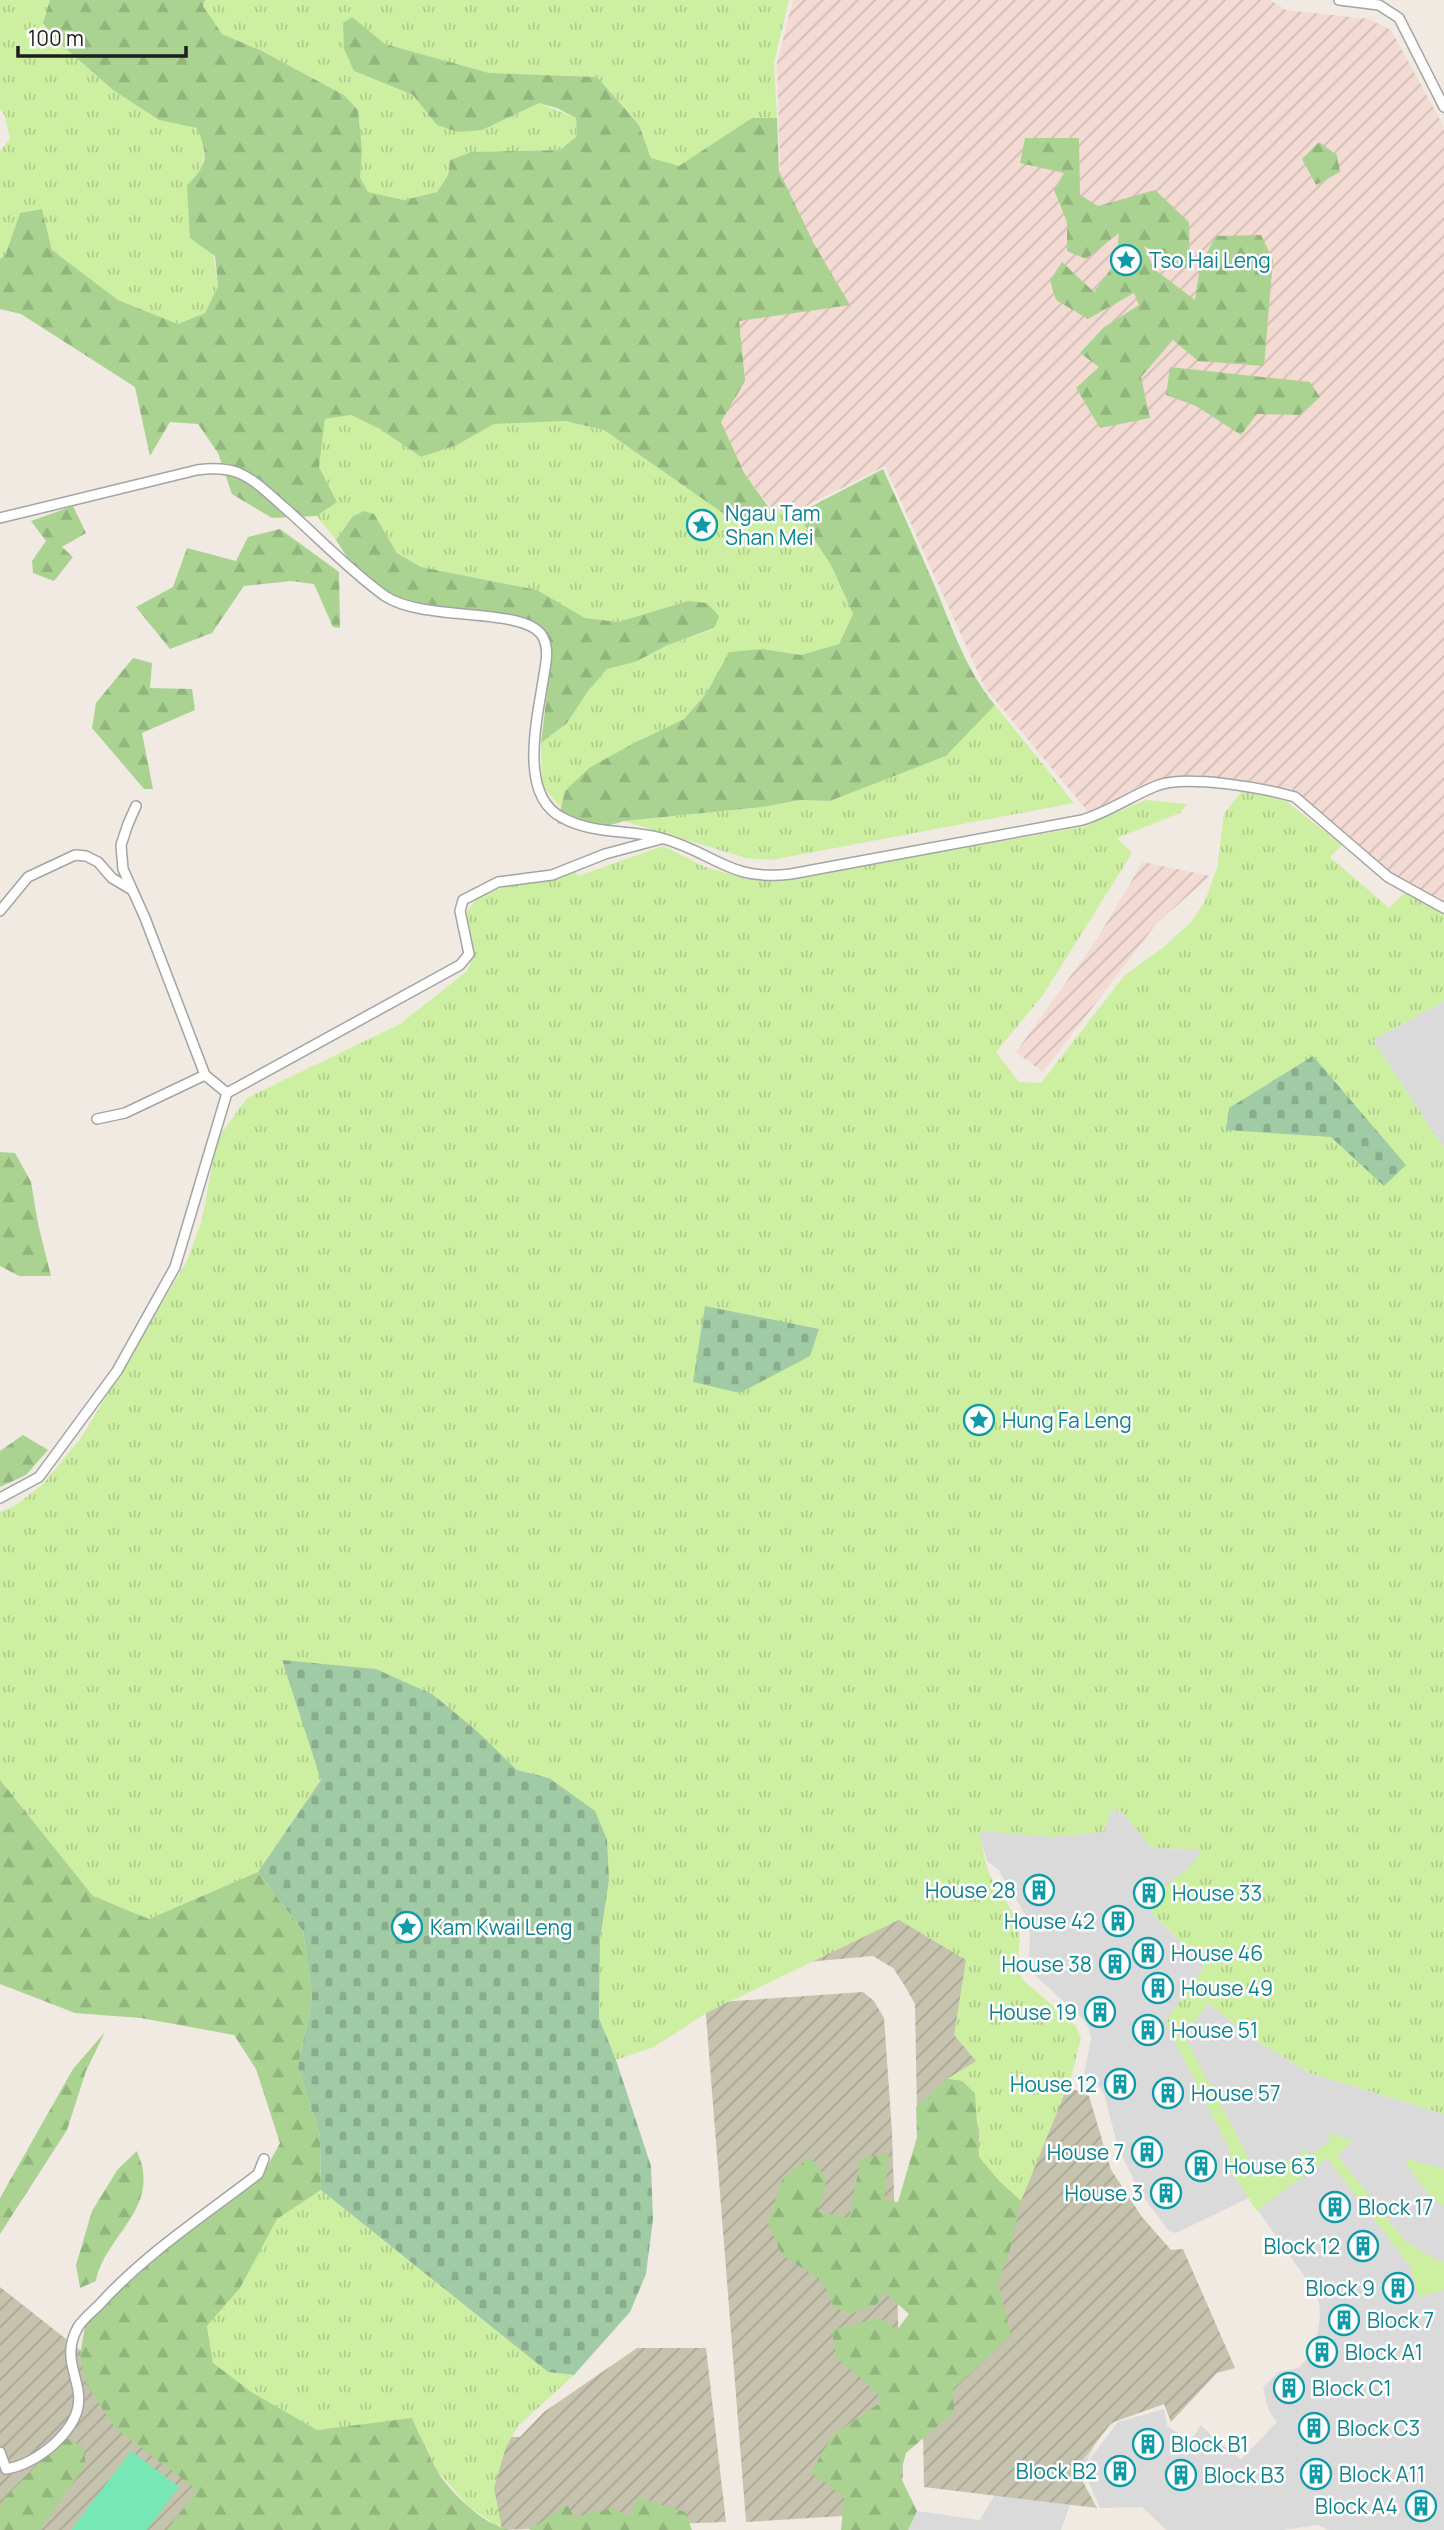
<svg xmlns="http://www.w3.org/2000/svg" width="1444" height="2530" font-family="Manrope,sans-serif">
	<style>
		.residential { fill: #dbdada }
		.military { fill: url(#military-furrows) }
		.construction { fill: url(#construction-furrows) }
		.grass { fill: url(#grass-tufts) }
		.forest { fill: url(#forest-firs) }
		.cemetery { fill: url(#cemetery-stones) }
		.garden { fill: #cdefa2 }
		.pitch { fill: #77e7b5 }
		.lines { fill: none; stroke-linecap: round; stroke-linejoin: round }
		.minor-casing { stroke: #a4a4a4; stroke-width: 12 }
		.minor { stroke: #fff; stroke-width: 9 }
		.labels { text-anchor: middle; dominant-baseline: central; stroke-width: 5; stroke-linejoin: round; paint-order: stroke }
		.culture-label { font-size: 21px; fill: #0d838f; stroke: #fff; text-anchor: start }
	</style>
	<defs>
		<pattern id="military-furrows" width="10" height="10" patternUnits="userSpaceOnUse" patternTransform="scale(1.75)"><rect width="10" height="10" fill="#f3dad3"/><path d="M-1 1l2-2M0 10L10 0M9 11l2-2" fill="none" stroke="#d0bbb5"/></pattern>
		<pattern id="construction-furrows" width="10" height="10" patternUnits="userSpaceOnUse" patternTransform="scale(1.75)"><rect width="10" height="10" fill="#c5c3ad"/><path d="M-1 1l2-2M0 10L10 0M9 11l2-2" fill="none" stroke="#a9a794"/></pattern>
		<pattern id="grass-tufts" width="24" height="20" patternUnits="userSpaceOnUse" patternTransform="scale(1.75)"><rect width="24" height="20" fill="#cdefa2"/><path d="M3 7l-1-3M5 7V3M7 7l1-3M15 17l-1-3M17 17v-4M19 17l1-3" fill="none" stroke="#b0cc8b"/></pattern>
		<pattern id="forest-firs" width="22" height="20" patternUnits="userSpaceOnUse" patternTransform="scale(1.75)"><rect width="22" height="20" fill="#aad392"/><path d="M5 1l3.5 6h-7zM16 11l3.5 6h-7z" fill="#92b57d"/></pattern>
		<pattern id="cemetery-stones" width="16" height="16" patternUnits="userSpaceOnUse" patternTransform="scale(1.75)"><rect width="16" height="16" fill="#a1cba4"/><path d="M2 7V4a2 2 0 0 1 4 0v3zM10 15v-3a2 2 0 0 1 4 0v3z" fill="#8aae8d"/></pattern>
	</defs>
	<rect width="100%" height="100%" fill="#f0eae2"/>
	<!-- residential -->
	<g class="residential">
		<polygon points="1444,1001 1444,1149 1373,1040"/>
		<polygon points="1112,1810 1121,1811 1152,1848 1199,1849 1200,1853 1196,1862 1160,1891 1152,1913 1205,1966 1166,2022 1208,2003 1255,2040 1310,2073 1444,2114 1444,2530 1329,2530 1317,2525 1283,2530 1166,2530 1142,2507 1100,2508 1083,2469 1061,2530 908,2530 917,2511 980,2520 1005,2477 1135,2404 1099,2436 1086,2464 1118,2422 1164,2409 1167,2426 1190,2441 1201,2425 1218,2442 1241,2459 1277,2422 1268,2409 1263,2387 1279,2372 1298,2368 1315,2351 1320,2316 1319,2303 1314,2290 1249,2198 1176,2233 1169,2231 1139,2191 1118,2147 1104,2094 1099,2086 1084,2074 1091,2039 1089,2028 1083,2019 1028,1969 1030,1934 1026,1916 998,1869 987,1861 979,1834 981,1831"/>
	</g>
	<!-- military -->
	<g class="military">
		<polygon points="793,0 1270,0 1286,10 1369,19 1391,30 1444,127 1444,902 1395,877 1292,789 1196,775 1165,778 1147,782 1090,814 985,688 885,466 781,519 624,330 594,270 780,170 777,63"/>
		<polygon points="1143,862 1210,876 1157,923 1043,1072 1016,1052 1095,942"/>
	</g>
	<!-- construction -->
	<g class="construction">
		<polygon points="972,1835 981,1879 1012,1924 1013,1947 1009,1974 1075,2034 1062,2084 1089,2096 1111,2170 1142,2217 1171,2250 1183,2249 1235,2368 1217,2373 1171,2422 1164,2404 1111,2423 1076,2469 1097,2508 924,2487 915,2004 903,1983 893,1968 873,1956 706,1971 691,1857"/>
		<polygon points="863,1992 874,2001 884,2018 892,2132 903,2475 900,2493 858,2515 746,2522 705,2003"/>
		<polygon points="0,2287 255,2488 322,2530 0,2530"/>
		<polygon points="637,2348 706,2348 726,2522 500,2530 398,2435 520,2437 544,2412"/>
	</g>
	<!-- grass -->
	<g class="grass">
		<polygon points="0,0 50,0 43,23 56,40 113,90 159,120 197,127 205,148 201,172 218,286 205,313 178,324 118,300 52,250 42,209 20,213 5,256 0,259 0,151 10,139 5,116 0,108"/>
		<polygon points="205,0 789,0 774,63 777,118 752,118 679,167 651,158 639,125 597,77 489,73 385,44 354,71 413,95 438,125 482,130 539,103 576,118 577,136 560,150 471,152 450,160 448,175 437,192 404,200 368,192 359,178 362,149 358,110 344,95 262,51 222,34 203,6"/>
		<polygon points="351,415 380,429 421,457 457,445 494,424 565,421 604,430 737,523 770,509 797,514 831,565 853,614 839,644 801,655 763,649 729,653 706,694 684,719 636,742 565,791 560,807 542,785 541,743 567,723 588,690 607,669 635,662 668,645 714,629 688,601 618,622 585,618 537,590 421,567 397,553 374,515 351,517 336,540 317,516 337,502 319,467 325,419"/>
		<polygon points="995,705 1074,803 771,860 746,858 624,821 763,807 800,800 830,801 946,756"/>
		<path d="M1242,791L1286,801L1342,845L1330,857L1389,908L1406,892L1444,913V1001L1373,1040L1444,1149V2114L1310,2073L1255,2040L1208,2003L1193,2024L1165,2022L1205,1966L1152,1913C1152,1883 1189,1877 1200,1853L1199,1849L1152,1848L1121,1811L1112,1810L1104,1832L1053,1837L981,1831L979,1834C983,1847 985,1866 991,1877C999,1894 1013,1907 1018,1926C1023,1944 1013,1963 1023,1980L1076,2026L1081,2038L1071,2078L1021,2201L999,2181L978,2157L979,2129L962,2081L947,2079L976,2061L954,2035L966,1960L899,1920L708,2012L654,2047L616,2060L599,2018L600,1940L609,1880L549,1778L517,1770L476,1730L432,1694L376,1669L283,1661L321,1780L258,1872L149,1919L93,1896L0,1780V1512L16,1505L43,1484L81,1438L186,1263L202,1220L217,1140L247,1098L400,1024L466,972L475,954L465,913L478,897L570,862L578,876L663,846L705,867L747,879L790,878L1082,827L1146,800L1187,804L1180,813L1117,838L1132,853L1043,995L996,1052L1019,1082L1041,1083L1124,976L1165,946L1193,920L1205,901L1217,868L1224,814Z"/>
		<polygon points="321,2190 548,2372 574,2375 518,2426 506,2447 494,2488 502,2529 468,2506 436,2469 412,2419 317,2430 253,2393 213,2363 207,2326 240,2288 277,2219"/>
	</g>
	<!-- forest -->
	<g class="forest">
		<path d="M50,0H205L203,6L222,34L262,51L344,95L358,110L362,149L360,178L368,192L404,200L437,192L448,175L450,160L471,152L560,150L577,136L576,118L557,108L539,103L482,130L458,132L437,125L413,95L354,71L344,49L343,23L352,17L385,44L489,73L597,77L639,125L651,158L679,166L752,118H777L779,171L814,244L850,305L739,321L745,381L721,422L744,473L770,509L737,523L604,430L565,421L494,424L457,445L421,457L380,429L351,415L325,419L319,467L337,502L317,516L272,518L232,494L218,453L198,424L170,422L150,456L135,387L21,314L0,309V259L5,256L20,213L42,209L52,250L118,300L178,324L205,313L218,286L215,256L190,238L187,185C209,165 208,154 197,128L159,120L113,90L56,40L43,23Z"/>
		<polygon points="1025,138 1079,138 1080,195 1098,206 1155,190 1189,222 1190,270 1144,246 1154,269 1195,300 1200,265 1216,236 1261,235 1273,260 1264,366 1198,361 1173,340 1141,377 1150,418 1100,428 1076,388 1099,367 1080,353 1103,328 1139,305 1134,293 1088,319 1056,300 1050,280 1062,262 1094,292 1116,262 1119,233 1086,259 1067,251 1067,222 1054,190 1064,173 1020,163"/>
		<polygon points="1319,142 1337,155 1340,172 1316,185 1302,159"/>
		<polygon points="1170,367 1310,382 1320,397 1299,415 1257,414 1241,435 1196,406 1166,395"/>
		<path d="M883,469C901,509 919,549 936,589C953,630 966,670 995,705L946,756L830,801L800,800L763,807L624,821L590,831L557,823L565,791L589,768L636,742L684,719L706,694L729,652L763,649L801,655L839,644L853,614L831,565L797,514Z"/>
		<polygon points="73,506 86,533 62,547 73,557 54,581 33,573 32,561 46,541 31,521"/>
		<polygon points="364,511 374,514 397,553 421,567 537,590 585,618 618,622 688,601 707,603 719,616 714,628 668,645 635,662 607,669 588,691 567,723 541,743 552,651 526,620 433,607 390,594 352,565 336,540 352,517"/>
		<polygon points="280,529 339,572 340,628 333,627 314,584 291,581 244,586 212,633 170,649 136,607 173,587 187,548 236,561 248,537"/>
		<polygon points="133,658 152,663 150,688 192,689 195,710 142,733 153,789 144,789 92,728 96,703"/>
		<polygon points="0,1152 15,1153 31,1182 38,1224 51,1276 19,1276 0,1266"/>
		<polygon points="23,1435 48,1450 26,1475 0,1487 0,1451"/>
		<path d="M0,1780L93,1896L149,1919L258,1872L303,1931L312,1998L298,2067L320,2136L321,2190L277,2219L240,2288L207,2326L213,2363L253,2393L317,2430L412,2418C420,2435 426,2453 435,2468C448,2490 483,2525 509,2530H167L197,2490L115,2428L87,2385L80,2355L85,2326L125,2278L262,2176L280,2143L256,2069L234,2035L141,2018L75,2013L0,1984Z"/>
		<polygon points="105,2032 86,2071 67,2130 0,2234 0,2198 73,2069"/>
		<polygon points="947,2079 962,2081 975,2093 979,2157 999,2181 1021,2201 1011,2246 998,2284 1011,2335 953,2389 954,2412 906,2453 900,2476 917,2511 908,2530 841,2530 844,2497 811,2472 833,2435 883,2401 863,2379 836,2358 832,2330 879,2318 897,2330 909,2314 884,2292 876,2305 850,2314 834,2307 825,2286 815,2276 782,2255 768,2223 782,2180 810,2157 827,2179 818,2212 849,2218 861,2158 889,2153 884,2200 898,2202 917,2137 916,2107"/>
		<path d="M137,2151C139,2158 143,2165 143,2172C149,2215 103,2242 96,2281L80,2288L76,2265L92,2211L118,2169Z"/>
		<polygon points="62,2439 71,2439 83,2448 86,2464 40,2530 0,2530 0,2506 5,2498"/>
		<polygon points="637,2497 685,2512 692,2530 529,2530 567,2505 575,2517 613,2508 629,2517"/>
	</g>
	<!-- cemetery -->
	<g class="cemetery">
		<polygon points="1313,1056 1406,1165 1384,1186 1331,1137 1226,1130 1229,1108"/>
		<polygon points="705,1306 819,1329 810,1356 740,1393 693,1382"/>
		<polygon points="282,1660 376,1669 432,1694 476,1730 517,1770 549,1778 595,1811 607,1840 609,1880 600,1940 599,2018 616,2060 651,2166 653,2219 646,2274 630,2312 574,2375 548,2372 321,2190 320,2136 298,2067 312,1998 303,1931 258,1872 321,1780"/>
	</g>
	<!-- garden -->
	<g class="garden">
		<polygon points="1165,2022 1193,2024 1182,2031 1258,2176 1306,2150 1311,2156 1331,2140 1325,2132 1353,2141 1337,2155 1405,2241 1429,2256 1444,2262 1444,2290 1419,2297 1410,2266 1327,2158 1257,2211 1227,2165 1230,2150"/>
		<polygon points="1407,2159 1444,2169 1444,2206 1428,2193 1406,2164"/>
	</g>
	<!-- pitch -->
	<polygon class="pitch" points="131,2451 179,2487 147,2530 71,2530"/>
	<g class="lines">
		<!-- minor casing -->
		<g class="minor-casing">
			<g id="minor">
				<polyline points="1339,0 1379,5 1399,18 1444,107"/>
				<path d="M0,518L197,470C212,468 226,468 239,473C257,481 271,496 285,508C318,537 350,571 385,596C424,622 520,607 541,634C551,648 545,666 543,681C537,720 518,796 563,818C592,834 630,830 661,838C714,852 729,882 791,874L1082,820C1109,812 1131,796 1156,786C1186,774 1263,788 1295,797L1388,877L1444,908"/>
				<polyline points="136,806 128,824 121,845 123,869 145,918 205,1075 227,1093"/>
				<polyline points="0,911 28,877 75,855 86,856 98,862 112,878 132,890"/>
				<polyline points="97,1119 125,1113 205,1075"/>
				<polyline points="0,1498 39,1477 117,1371 175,1267 227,1093 460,965 469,954 460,911 463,900 498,882 552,875 605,854 661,839"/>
				<path d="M0,2452L6,2469C25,2466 39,2457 53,2445C109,2394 52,2373 78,2327C83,2319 93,2311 100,2304C145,2254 205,2215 258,2174L264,2159"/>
			</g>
		</g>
		<!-- minor -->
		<use href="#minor" class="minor"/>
	</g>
	<!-- icons -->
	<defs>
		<g id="sight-ring" transform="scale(1.575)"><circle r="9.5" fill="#fff" stroke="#0f9aa8" stroke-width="1.5"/><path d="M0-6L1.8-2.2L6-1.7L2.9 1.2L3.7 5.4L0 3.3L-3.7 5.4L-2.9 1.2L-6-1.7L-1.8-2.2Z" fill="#0f9aa8"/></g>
		<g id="building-ring" transform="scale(1.575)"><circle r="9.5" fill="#fff" stroke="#0f9aa8" stroke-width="1.5"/><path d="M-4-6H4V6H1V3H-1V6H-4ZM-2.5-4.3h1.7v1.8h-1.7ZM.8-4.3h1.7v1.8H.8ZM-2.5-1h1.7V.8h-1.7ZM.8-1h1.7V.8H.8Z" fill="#0f9aa8"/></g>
	</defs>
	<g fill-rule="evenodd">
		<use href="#sight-ring" x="1126" y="260"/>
		<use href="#sight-ring" x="702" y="525"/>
		<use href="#sight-ring" x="979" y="1420"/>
		<use href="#building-ring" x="1039" y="1890"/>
		<use href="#building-ring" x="1149" y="1893"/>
		<use href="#building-ring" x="1118" y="1921"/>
		<use href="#sight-ring" x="407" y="1927"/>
		<use href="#building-ring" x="1148" y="1953"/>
		<use href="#building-ring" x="1115" y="1964"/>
		<use href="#building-ring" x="1158" y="1988"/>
		<use href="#building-ring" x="1100" y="2012"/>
		<use href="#building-ring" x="1148" y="2030"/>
		<use href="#building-ring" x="1120" y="2084"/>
		<use href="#building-ring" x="1168" y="2093"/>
		<use href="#building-ring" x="1147" y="2152"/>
		<use href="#building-ring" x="1201" y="2166"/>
		<use href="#building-ring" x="1166" y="2193"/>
		<use href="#building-ring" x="1335" y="2207"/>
		<use href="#building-ring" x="1363" y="2246"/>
		<use href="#building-ring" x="1398" y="2288"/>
		<use href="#building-ring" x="1344" y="2320"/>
		<use href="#building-ring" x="1322" y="2352"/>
		<use href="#building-ring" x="1289" y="2388"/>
		<use href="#building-ring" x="1314" y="2428"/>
		<use href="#building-ring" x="1148" y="2444"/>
		<use href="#building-ring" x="1120" y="2471"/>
		<use href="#building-ring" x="1316" y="2474"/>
		<use href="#building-ring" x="1181" y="2475"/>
		<use href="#building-ring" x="1421" y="2506"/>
	</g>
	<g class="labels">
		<!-- culture labels -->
		<g class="culture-label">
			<text x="1149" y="260">Tso Hai Leng</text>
			<text x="725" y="513">Ngau Tam<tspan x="725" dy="24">Shan Mei</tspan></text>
			<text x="1002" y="1420">Hung Fa Leng</text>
			<text x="1016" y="1890" text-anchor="end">House 28</text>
			<text x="1172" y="1893">House 33</text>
			<text x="1095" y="1921" text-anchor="end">House 42</text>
			<text x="430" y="1927">Kam Kwai Leng</text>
			<text x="1171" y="1953">House 46</text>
			<text x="1092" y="1964" text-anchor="end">House 38</text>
			<text x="1181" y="1988">House 49</text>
			<text x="1077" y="2012" text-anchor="end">House 19</text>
			<text x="1171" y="2030">House 51</text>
			<text x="1097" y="2084" text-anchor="end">House 12</text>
			<text x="1191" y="2093">House 57</text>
			<text x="1124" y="2152" text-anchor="end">House 7</text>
			<text x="1224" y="2166">House 63</text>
			<text x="1143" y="2193" text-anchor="end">House 3</text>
			<text x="1358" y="2207">Block 17</text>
			<text x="1340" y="2246" text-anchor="end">Block 12</text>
			<text x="1375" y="2288" text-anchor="end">Block 9</text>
			<text x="1367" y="2320">Block 7</text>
			<text x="1345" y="2352">Block A1</text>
			<text x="1312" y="2388">Block C1</text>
			<text x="1337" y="2428">Block C3</text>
			<text x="1171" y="2444">Block B1</text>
			<text x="1097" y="2471" text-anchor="end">Block B2</text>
			<text x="1339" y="2474">Block A11</text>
			<text x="1204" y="2475">Block B3</text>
			<text x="1398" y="2506" text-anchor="end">Block A4</text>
		</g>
	</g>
	<!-- scale -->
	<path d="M18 46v10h168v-10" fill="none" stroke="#1d1d1d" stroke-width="3.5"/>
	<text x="28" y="46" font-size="21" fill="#1d1d1d" stroke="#ffffff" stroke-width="5" paint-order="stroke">100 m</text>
</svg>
